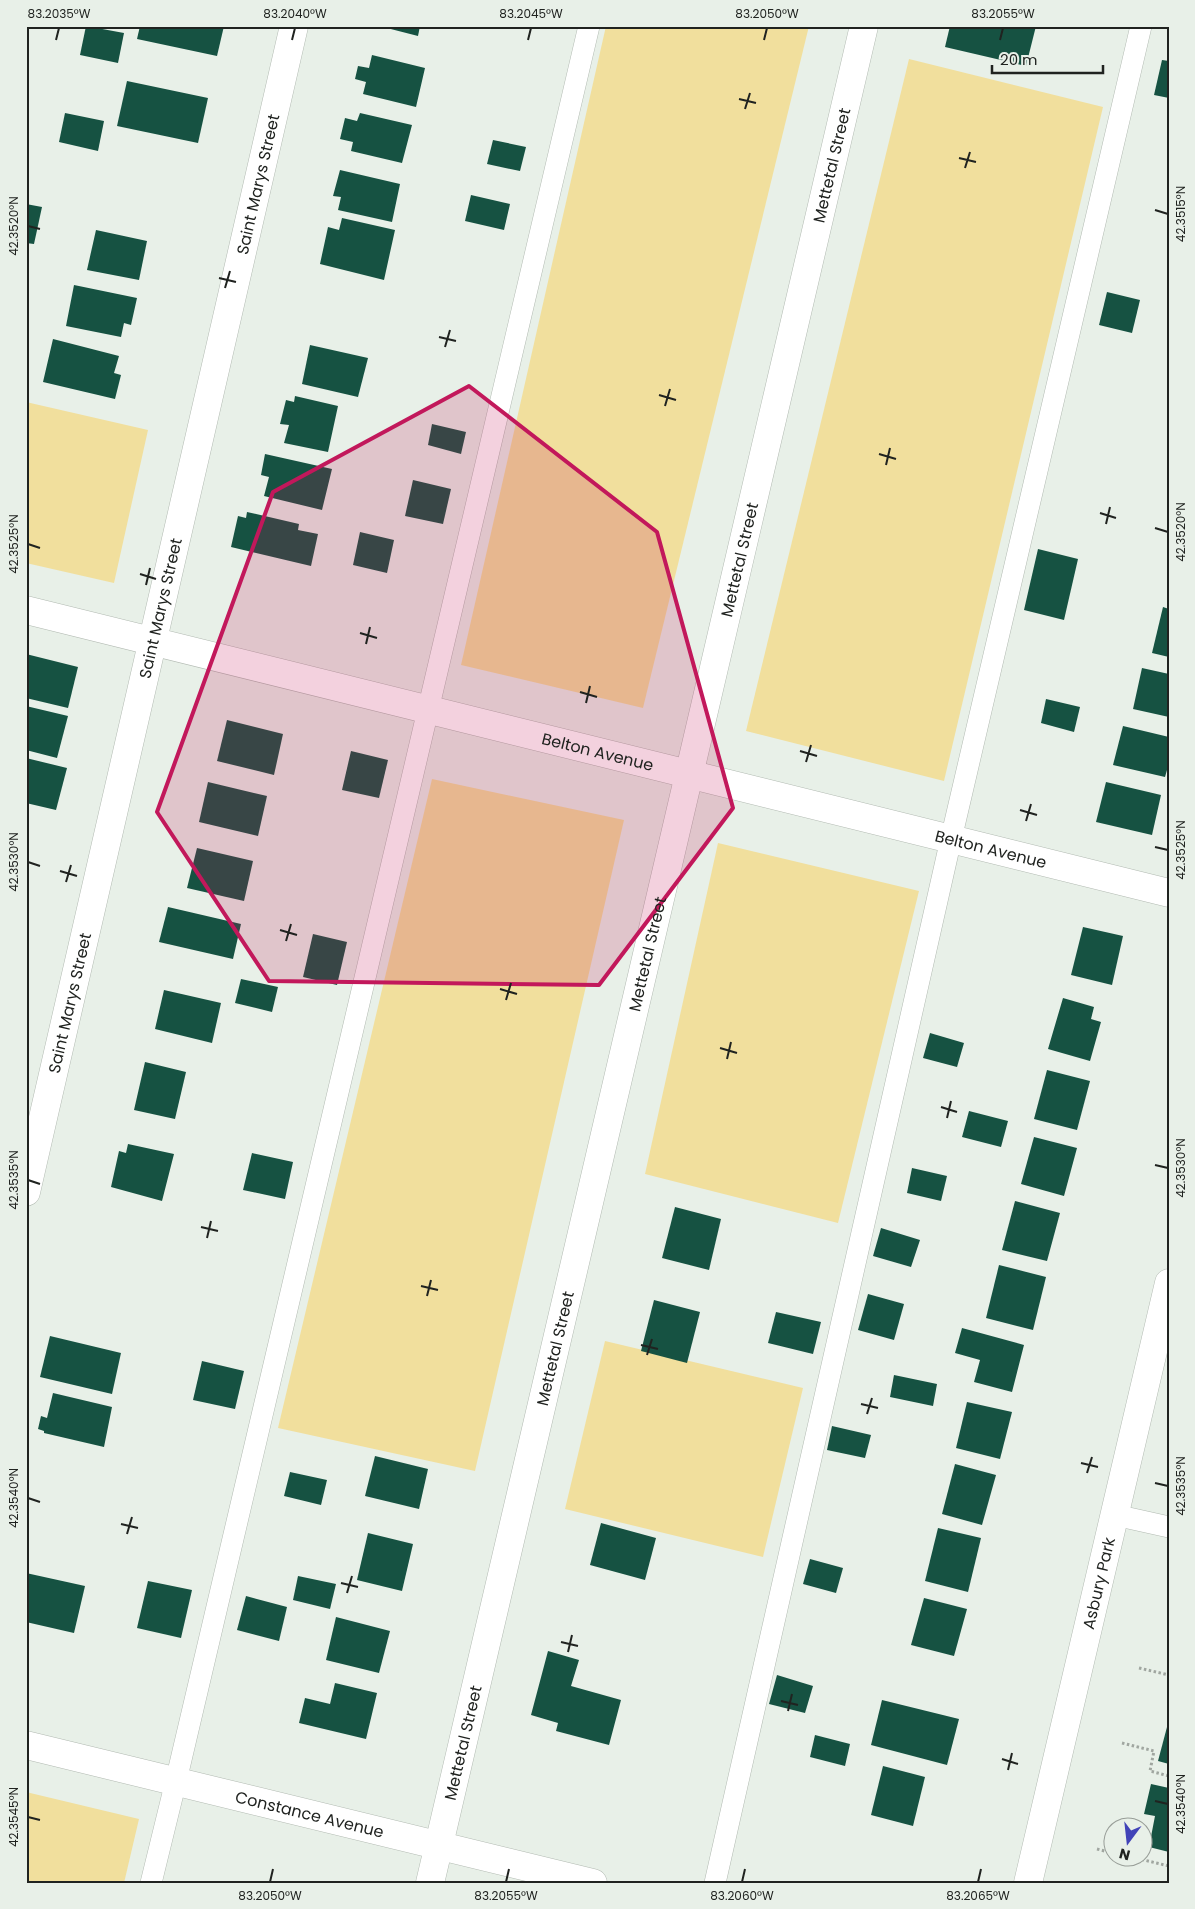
<svg xmlns="http://www.w3.org/2000/svg" width="1195" height="1909" font-family="Poppins,sans-serif">
	<style>
		.green { fill: #f1df9d }
		.building { fill: #165242 }
		.lines { fill: none; stroke-linecap: round; stroke-linejoin: round }
		.service-casing { stroke: #b2bab2; stroke-width: 22 }
		.minor-casing { stroke: #b2bab2; stroke-width: 29 }
		.path { stroke: #a0a6a0; stroke-width: 3; stroke-dasharray: 2.5 2.5; stroke-linecap: butt }
		.service { stroke: #fff; stroke-width: 21 }
		.minor { stroke: #fff; stroke-width: 28 }
		.marked { fill: #c2185b; fill-opacity: 0.2; stroke: #c2185b; stroke-width: 4; stroke-linejoin: round }
		.ticks { fill: none; stroke: #202320; stroke-width: 2 }
		.labels { text-anchor: middle; dominant-baseline: central; stroke-width: 5; stroke-linejoin: round; paint-order: stroke }
		.street-label { font-size: 16px; fill: #202320; stroke: #e8f0e8 }
		.neatline { fill: none; stroke: #202320; stroke-width: 2 }
		.ticks-label { font-size: 12px; text-anchor: middle; fill: #202320 }
	</style>
	<rect width="100%" height="100%" fill="#e8f0e8"/>
	<!-- green -->
	<g class="green">
		<polygon points="606,26 809,26 643,708 461,665"/>
		<polygon points="909,59 1103,107 944,781 746,731"/>
		<polygon points="26,402 148,430 114,583 26,563"/>
		<polygon points="432,779 624,820 475,1471 278,1428"/>
		<polygon points="718,843 919,891 838,1223 645,1174"/>
		<polygon points="605,1341 803,1388 763,1557 565,1509"/>
		<polygon points="26,1792 139,1819 124,1883 26,1883"/>
	</g>
	<!-- building -->
	<g class="building">
		<polygon points="86,26 124,33 118,63 80,55"/>
		<polygon points="140,26 224,26 217,56 137,39"/>
		<polygon points="379,26 420,26 418,36"/>
		<polygon points="950,26 1036,26 1026,66 945,47"/>
		<polygon points="372,55 425,68 416,107 363,94 366,82 355,79 358,66 369,68"/>
		<polygon points="1162,60 1169,61 1169,98 1154,95"/>
		<polygon points="127,81 208,98 198,143 117,126"/>
		<polygon points="65,113 104,121 98,151 59,142"/>
		<polygon points="360,113 412,125 402,163 351,151 353,142 340,139 345,118 357,121"/>
		<polygon points="493,140 526,147 520,171 487,164"/>
		<polygon points="340,170 400,184 392,222 338,210 341,197 333,196"/>
		<polygon points="471,195 510,204 504,230 465,221"/>
		<polygon points="26,204 42,207 34,244 26,243"/>
		<polygon points="342,218 395,230 384,280 320,264 328,227 339,230"/>
		<polygon points="96,230 147,241 139,280 87,270"/>
		<polygon points="74,285 137,298 131,325 124,323 121,337 66,326"/>
		<polygon points="1107,292 1140,300 1132,333 1099,325"/>
		<polygon points="53,339 119,356 114,373 121,375 115,399 43,382"/>
		<polygon points="310,345 368,358 358,397 302,384"/>
		<polygon points="295,396 338,406 328,452 284,443 289,425 280,424 286,400 294,402"/>
		<polygon points="432,424 466,432 461,454 428,445"/>
		<polygon points="265,454 332,469 322,510 264,496 269,477 261,475"/>
		<polygon points="413,480 451,489 443,524 405,516"/>
		<polygon points="247,512 299,524 298,530 318,534 311,566 231,547 238,516 246,518"/>
		<polygon points="360,532 394,540 387,573 353,565"/>
		<polygon points="1038,549 1078,559 1064,620 1024,610"/>
		<polygon points="1163,607 1169,609 1169,657 1152,653"/>
		<polygon points="26,654 78,667 68,708 26,698"/>
		<polygon points="1142,668 1169,674 1169,717 1133,709"/>
		<polygon points="1046,699 1080,707 1074,732 1041,723"/>
		<polygon points="26,706 68,716 57,758 26,750"/>
		<polygon points="227,720 283,734 274,775 217,761"/>
		<polygon points="1123,726 1169,737 1169,763 1165,777 1113,765"/>
		<polygon points="351,751 388,760 379,798 342,790"/>
		<polygon points="26,758 67,768 56,810 26,803"/>
		<polygon points="208,782 267,796 258,836 199,822"/>
		<polygon points="1106,782 1161,795 1152,835 1096,822"/>
		<polygon points="197,848 253,861 244,901 187,888"/>
		<polygon points="168,907 241,924 233,959 159,942"/>
		<polygon points="1083,927 1123,936 1112,985 1071,975"/>
		<polygon points="313,934 347,942 337,985 303,977"/>
		<polygon points="241,979 278,987 272,1012 235,1003"/>
		<polygon points="164,990 221,1003 212,1043 155,1029"/>
		<polygon points="1063,998 1094,1007 1091,1019 1101,1022 1090,1061 1048,1049"/>
		<polygon points="930,1033 964,1043 957,1067 923,1058"/>
		<polygon points="145,1062 186,1072 175,1119 134,1110"/>
		<polygon points="1047,1070 1090,1081 1077,1130 1034,1119"/>
		<polygon points="969,1111 1008,1121 1001,1147 962,1137"/>
		<polygon points="1034,1137 1077,1148 1064,1196 1021,1184"/>
		<polygon points="128,1144 174,1154 162,1201 111,1187 119,1151 126,1153"/>
		<polygon points="252,1153 293,1162 285,1199 243,1190"/>
		<polygon points="912,1168 947,1176 941,1201 907,1193"/>
		<polygon points="1015,1201 1060,1213 1047,1261 1002,1250"/>
		<polygon points="675,1207 721,1219 709,1270 662,1258"/>
		<polygon points="881,1228 920,1240 911,1267 873,1256"/>
		<polygon points="999,1265 1046,1277 1033,1330 986,1318"/>
		<polygon points="868,1294 904,1304 894,1340 858,1330"/>
		<polygon points="654,1300 700,1312 687,1363 641,1351"/>
		<polygon points="776,1312 821,1322 813,1354 768,1343"/>
		<polygon points="962,1328 1024,1345 1012,1392 974,1382 980,1360 955,1353"/>
		<polygon points="50,1336 121,1353 112,1394 40,1377"/>
		<polygon points="202,1361 244,1371 235,1409 193,1400"/>
		<polygon points="894,1375 937,1384 933,1406 890,1397"/>
		<polygon points="53,1393 112,1407 104,1447 44,1433 44,1431 38,1429 41,1416 47,1418"/>
		<polygon points="967,1402 1012,1412 1000,1459 956,1448"/>
		<polygon points="832,1426 871,1435 865,1458 827,1450"/>
		<polygon points="375,1456 428,1469 419,1509 365,1496"/>
		<polygon points="955,1464 996,1475 982,1525 942,1514"/>
		<polygon points="290,1472 327,1480 321,1505 284,1496"/>
		<polygon points="601,1523 656,1538 645,1580 590,1565"/>
		<polygon points="938,1528 981,1538 968,1592 925,1581"/>
		<polygon points="368,1533 413,1544 402,1591 357,1580"/>
		<polygon points="810,1559 843,1568 836,1593 803,1584"/>
		<polygon points="26,1573 85,1586 74,1633 26,1622"/>
		<polygon points="298,1576 336,1584 330,1609 293,1600"/>
		<polygon points="148,1581 192,1590 181,1638 137,1628"/>
		<polygon points="246,1596 287,1607 279,1641 237,1630"/>
		<polygon points="924,1598 967,1609 954,1656 911,1645"/>
		<polygon points="336,1617 390,1631 379,1673 326,1660"/>
		<polygon points="548,1651 579,1660 571,1686 621,1700 609,1745 556,1731 558,1723 531,1715"/>
		<polygon points="777,1675 813,1686 805,1713 769,1704"/>
		<polygon points="335,1683 377,1693 366,1739 299,1723 305,1698 330,1704"/>
		<polygon points="882,1700 959,1719 947,1765 871,1745"/>
		<polygon points="1167,1727 1169,1727 1169,1764 1158,1761"/>
		<polygon points="815,1735 850,1744 845,1766 810,1757"/>
		<polygon points="883,1766 925,1777 913,1826 871,1815"/>
		<polygon points="1151,1784 1169,1788 1169,1852 1149,1847 1155,1816 1144,1814"/>
	</g>
	<g class="lines">
		<!-- service casing -->
		<g class="service-casing">
			<g id="service">
				<polyline points="1115,1515 1169,1527"/>
				<polyline points="151,1883 176,1781 589,26"/>
				<polyline points="715,1883 951,839 1141,26"/>
			</g>
		</g>
		<!-- minor casing -->
		<g class="minor-casing">
			<g id="minor">
				<path id="s1" d="M26,610L1169,893"/>
				<path id="s2" d="M26,1192L294,26"/>
				<path id="s3" d="M26,1745L593,1883"/>
				<path id="s4" d="M430,1883L864,26"/>
				<path id="s5" d="M1028,1883L1169,1283"/>
			</g>
		</g>
		<!-- path -->
		<g class="path">
			<polyline points="1139,1668 1169,1675"/>
			<polyline points="1122,1743 1154,1751 1150,1771 1169,1776"/>
			<polyline points="1097,1849 1112,1853"/>
			<polyline points="1127,1856 1169,1866"/>
		</g>
		<!-- service -->
		<use href="#service" class="service"/>
		<!-- minor -->
		<use href="#minor" class="minor"/>
	</g>
	<!-- marked area -->
	<path class="marked" d="M469,386L657,532L733,808L599,985L269,981L157,812L273,492Z"/>
	<!-- ticks -->
	<path class="ticks" d="M56,40L59,28M292,40L295,28M528,40L531,28M764,40L767,28M1000,40L1003,28M739,99L756,103M745,109L750,93M959,158L976,162M965,168L970,152M1155,210L1168,214M28,226L40,229M219,278L236,282M225,288L230,271M439,337L456,341M445,347L450,330M659,395L676,400M665,406L670,389M879,454L896,459M886,465L890,448M1100,513L1116,518M1106,524L1110,507M1155,528L1168,532M28,544L40,548M140,574L156,579M146,585L150,568M360,633L377,638M366,644L370,627M580,692L597,697M586,703L590,686M800,751L817,756M806,762L811,745M1020,810L1037,815M1026,821L1031,804M1155,847L1168,850M28,862L40,866M60,871L77,876M66,882L71,865M280,930L297,935M286,941L291,924M500,989L517,994M506,1000L511,983M720,1048L737,1053M727,1059L731,1042M941,1107L957,1112M947,1118L951,1101M1155,1165L1168,1168M28,1180L40,1184M201,1227L218,1231M207,1238L211,1221M421,1286L438,1290M427,1296L431,1280M641,1345L658,1349M647,1355L652,1339M861,1404L878,1408M867,1414L872,1398M1081,1463L1098,1467M1087,1473L1092,1457M1155,1483L1168,1486M28,1498L40,1502M121,1524L138,1528M127,1534L132,1517M341,1583L358,1587M347,1593L352,1576M561,1642L578,1646M568,1652L572,1635M781,1701L798,1705M788,1711L792,1694M1002,1759L1018,1764M1008,1770L1012,1753M1155,1801L1168,1804M28,1817L40,1820M270,1882L273,1869M506,1882L509,1869M742,1882L745,1869M978,1882L981,1869"/>
	<g class="labels">
		<!-- street labels -->
		<g class="street-label">
			<text stroke="none"><textPath href="#s4" startOffset="1764">Mettetal Street</textPath></text>
			<text stroke="none"><textPath href="#s2" startOffset="1034">Saint Marys Street</textPath></text>
			<text stroke="none"><textPath href="#s4" startOffset="1359">Mettetal Street</textPath></text>
			<text stroke="none"><textPath href="#s2" startOffset="599">Saint Marys Street</textPath></text>
			<text stroke="none"><textPath href="#s1" startOffset="589">Belton Avenue</textPath></text>
			<text stroke="none"><textPath href="#s1" startOffset="994">Belton Avenue</textPath></text>
			<text stroke="none"><textPath href="#s4" startOffset="954">Mettetal Street</textPath></text>
			<text stroke="none"><textPath href="#s2" startOffset="194">Saint Marys Street</textPath></text>
			<text stroke="none"><textPath href="#s4" startOffset="549">Mettetal Street</textPath></text>
			<text stroke="none"><textPath href="#s5" startOffset="308">Asbury Park</textPath></text>
			<text stroke="none"><textPath href="#s4" startOffset="144">Mettetal Street</textPath></text>
			<text stroke="none"><textPath href="#s3" startOffset="292">Constance Avenue</textPath></text>
		</g>
	</g>
	<!-- border -->
	<rect width="1195" height="1909" fill="none" stroke="#e8f0e8" stroke-width="55"/>
	<!-- north arrow -->
	<g transform="translate(1128 1842) rotate(195)"><circle r="24" fill="#e8f0e8" stroke="#989e98"/>
	<path d="M0-4L9 19L0 12L-9 19Z" fill="#4143b8"/>
	<text y="-8" font-size="14" font-weight="bold" text-anchor="middle" fill="#202320">N</text>
	</g>
	<!-- scale -->
	<path d="M992 65v8h111v-8" fill="none" stroke="#202320" stroke-width="2.5"/>
	<text x="1000" y="65" font-size="15" fill="#202320" stroke="#e8f0e8" stroke-width="4" paint-order="stroke">20 m</text>
	<rect x="28" y="28" width="1140" height="1854" class="neatline"/>
	<g class="ticks-label">
		<text x="59" y="18">83.2035°W</text>
		<text x="295" y="18">83.2040°W</text>
		<text x="531" y="18">83.2045°W</text>
		<text x="767" y="18">83.2050°W</text>
		<text x="1003" y="18">83.2055°W</text>
		<text transform="translate(1181 214) rotate(-90)" y="4">42.3515°N</text>
		<text transform="translate(14 226) rotate(-90)" y="4">42.3520°N</text>
		<text transform="translate(1181 532) rotate(-90)" y="4">42.3520°N</text>
		<text transform="translate(14 544) rotate(-90)" y="4">42.3525°N</text>
		<text transform="translate(1181 850) rotate(-90)" y="4">42.3525°N</text>
		<text transform="translate(14 862) rotate(-90)" y="4">42.3530°N</text>
		<text transform="translate(1181 1168) rotate(-90)" y="4">42.3530°N</text>
		<text transform="translate(14 1180) rotate(-90)" y="4">42.3535°N</text>
		<text transform="translate(1181 1486) rotate(-90)" y="4">42.3535°N</text>
		<text transform="translate(14 1498) rotate(-90)" y="4">42.3540°N</text>
		<text transform="translate(1181 1804) rotate(-90)" y="4">42.3540°N</text>
		<text transform="translate(14 1817) rotate(-90)" y="4">42.3545°N</text>
		<text x="270" y="1900">83.2050°W</text>
		<text x="506" y="1900">83.2055°W</text>
		<text x="742" y="1900">83.2060°W</text>
		<text x="978" y="1900">83.2065°W</text>
	</g>
</svg>
